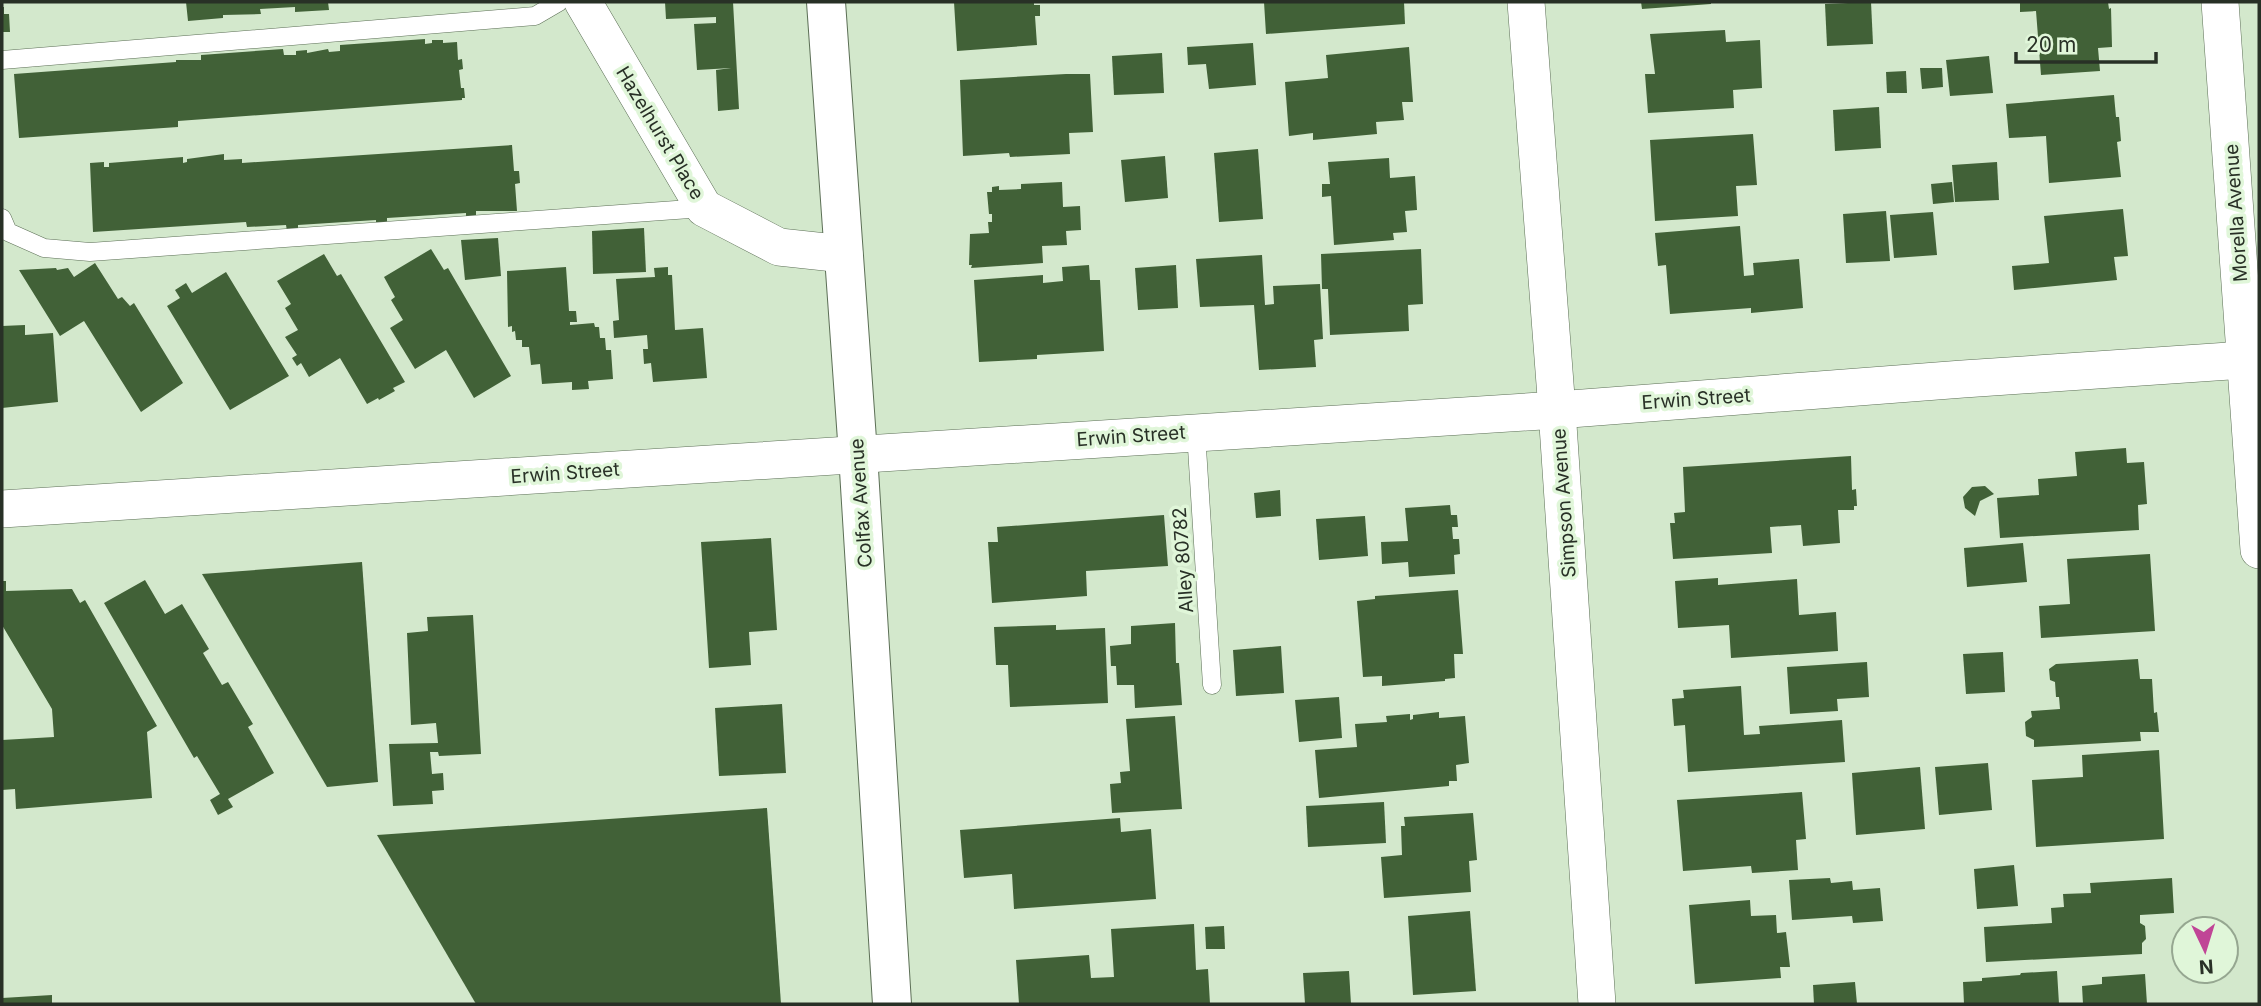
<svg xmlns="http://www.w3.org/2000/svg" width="2261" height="1006" font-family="Inter,sans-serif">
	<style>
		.building { fill: #416137 }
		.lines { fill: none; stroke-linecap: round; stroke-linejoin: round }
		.lane-casing { stroke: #5c6f56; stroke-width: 19 }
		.street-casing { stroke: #5c6f56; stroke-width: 38 }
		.secondary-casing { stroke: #5c6f56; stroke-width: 40 }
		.lane { stroke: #fff; stroke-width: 18 }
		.street { stroke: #fff; stroke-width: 37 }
		.secondary { stroke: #fff; stroke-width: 38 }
		.labels { text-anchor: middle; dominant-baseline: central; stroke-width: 7; stroke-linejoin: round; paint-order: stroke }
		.street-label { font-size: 19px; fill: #283026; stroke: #e0f6d9 }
	</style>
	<rect width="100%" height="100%" fill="#d3e8cc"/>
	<!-- building -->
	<g class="building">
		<polygon points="186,2 328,2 329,10 295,12 295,7 260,9 261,14 223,15 223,18 188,21"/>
		<polygon points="665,2 733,2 739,109 718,111 716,70 731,68 697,70 694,24 716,23 716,17 666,19"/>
		<polygon points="954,2 1034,2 1034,5 1040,5 1040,16 1035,16 1037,45 957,51"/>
		<polygon points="1264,2 1404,2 1405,24 1266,34"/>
		<polygon points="1641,2 1711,2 1711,4 1642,9"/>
		<polygon points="1871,2 1873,44 1827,46 1825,4"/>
		<polygon points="2020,2 2108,2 2109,9 2111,8 2112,47 2098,48 2100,71 2041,75 2036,11 2020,12"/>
		<polygon points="2,7 4,7 4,14 9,14 10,32 2,32"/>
		<polygon points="1725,30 1726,42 1760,40 1762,88 1733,90 1734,108 1648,113 1645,74 1655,74 1650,34"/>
		<polygon points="425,39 425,44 432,43 432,40 443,40 443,43 457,42 458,60 462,59 463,69 459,70 461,88 464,88 465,98 462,98 462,100 178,121 178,127 19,138 14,74 176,62 176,60 201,60 201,55 283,49 284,55 296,55 296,51 307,50 307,53 328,49 329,52 340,51 340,45"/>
		<polygon points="1253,43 1256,85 1209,89 1206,64 1188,65 1187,47"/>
		<polygon points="1409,47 1413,102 1402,102 1404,120 1376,122 1377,134 1313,140 1313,133 1289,136 1285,82 1328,78 1326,55"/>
		<polygon points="1162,53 1164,93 1114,95 1112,56"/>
		<polygon points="1989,56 1993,93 1950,96 1946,60"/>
		<polygon points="1920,68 1942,68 1943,87 1922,89"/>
		<polygon points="1906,71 1907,93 1887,93 1886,72"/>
		<polygon points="1066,74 1090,74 1093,132 1069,133 1070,154 1010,157 1009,153 963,156 960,80"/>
		<polygon points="2114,95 2116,117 2119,117 2121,141 2117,142 2121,177 2049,183 2046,136 2009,138 2006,104"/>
		<polygon points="1879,107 1881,148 1835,151 1833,110"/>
		<polygon points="1753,134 1757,185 1736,186 1738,216 1655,221 1650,140"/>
		<polygon points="512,145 514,171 519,171 520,183 515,184 517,211 476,211 476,218 466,218 466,213 387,218 387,223 376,224 376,220 298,225 298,230 287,231 286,225 247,227 246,222 93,232 90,163 104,162 104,167 109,167 109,163 183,157 183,163 187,162 187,159 224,154 224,160 242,159 242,163"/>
		<polygon points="1258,149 1263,219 1219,222 1214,153"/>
		<polygon points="1165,156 1168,198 1125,202 1121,160"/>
		<polygon points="1389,158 1390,178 1415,176 1417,210 1405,211 1407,232 1393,233 1394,240 1334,245 1331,196 1322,197 1322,184 1330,184 1328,162"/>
		<polygon points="1997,162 1999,200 1955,202 1952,165"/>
		<polygon points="1062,182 1063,207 1080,206 1081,230 1066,231 1067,245 1042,246 1043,263 971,268 972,265 969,265 970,234 989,233 988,222 992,222 992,214 989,214 987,192 992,192 992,187 999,186 999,190 1021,189 1021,184"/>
		<polygon points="1952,182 1954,202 1933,204 1931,184"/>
		<polygon points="2123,209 2128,256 2114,257 2117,280 2014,290 2012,266 2049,263 2044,216"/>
		<polygon points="1886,211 1890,261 1846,263 1843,214"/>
		<polygon points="1933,212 1937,255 1894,258 1890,215"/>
		<polygon points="1740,226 1744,276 1754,275 1753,263 1799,259 1803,308 1751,313 1751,308 1670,314 1666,265 1658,266 1655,233"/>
		<polygon points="644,228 646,272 593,274 592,231"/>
		<polygon points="498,238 501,276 465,280 461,240"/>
		<polygon points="431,249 444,270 448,268 511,376 474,398 446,350 415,369 390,328 403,320 391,300 395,297 384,277"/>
		<polygon points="1421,249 1423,304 1408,305 1409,331 1330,335 1328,289 1322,289 1321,254"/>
		<polygon points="324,254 337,276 341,274 405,382 393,388 395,391 379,400 378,398 367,404 340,358 309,377 301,363 297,366 292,358 297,355 285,337 298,330 285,308 291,304 277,281"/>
		<polygon points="1262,255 1265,305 1274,304 1273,286 1320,284 1323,339 1314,340 1316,367 1259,370 1254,305 1200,307 1196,259"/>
		<polygon points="95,263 118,299 122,297 130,306 134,303 183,383 141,412 84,321 60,336 19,270 56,268 57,270 68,268 74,277"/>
		<polygon points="1089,265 1090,280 1100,280 1104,351 1037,355 1037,359 979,362 974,280 1043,275 1043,283 1063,281 1062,267"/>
		<polygon points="1176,265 1178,308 1138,310 1135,268"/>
		<polygon points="566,267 569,311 576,311 577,322 570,322 570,325 594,323 595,327 599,327 600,338 605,338 606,350 611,350 613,379 588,381 589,389 572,390 572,382 542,384 540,364 531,365 529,347 522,347 522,340 516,340 515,331 512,332 512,326 508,327 507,271"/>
		<polygon points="668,267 668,275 672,275 675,330 703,328 707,378 653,382 651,363 644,364 643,349 648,349 647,335 614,338 613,321 619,320 616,279 655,277 654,268"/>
		<polygon points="226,272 289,376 230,410 167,306 180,298 175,290 186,283 192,293"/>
		<polygon points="25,325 25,335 53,333 58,402 2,408 2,326"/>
		<polygon points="2126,448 2127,463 2144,462 2147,504 2138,505 2139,530 2000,538 1997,498 2039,495 2038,479 2077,476 2075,452"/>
		<polygon points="1851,456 1852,490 1856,489 1857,506 1854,506 1854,510 1838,510 1840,543 1803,546 1801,525 1770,527 1772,553 1673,559 1670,523 1675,523 1674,513 1685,512 1683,467"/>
		<polygon points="1985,486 1994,494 1980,501 1975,516 1965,508 1963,497 1972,487"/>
		<polygon points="1280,490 1281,516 1256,518 1254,493"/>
		<polygon points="1450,505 1451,515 1457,515 1458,527 1452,527 1453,539 1459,539 1460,554 1454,555 1455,574 1409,577 1408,562 1382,564 1381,542 1408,541 1405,508"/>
		<polygon points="1164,515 1168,566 1086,571 1087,596 992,603 988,542 998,542 997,527"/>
		<polygon points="1365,516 1368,556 1319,560 1316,519"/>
		<polygon points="771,538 777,630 749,632 751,665 709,668 701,542"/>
		<polygon points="2023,543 2027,582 1967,587 1964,548"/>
		<polygon points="2150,554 2155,631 2041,638 2039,606 2070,604 2067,559"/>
		<polygon points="362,562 378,782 327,787 202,574"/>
		<polygon points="1718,578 1718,585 1797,579 1799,615 1836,612 1838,651 1731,658 1729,625 1678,628 1675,581"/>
		<polygon points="145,580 165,614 182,604 209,649 203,653 222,685 228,682 253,724 248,727 274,773 228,799 233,807 218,815 210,800 220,794 197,756 194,758 104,603"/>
		<polygon points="2,581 6,581 6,591 72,589 80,603 85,600 157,726 147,732 152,798 16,809 15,789 2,790 2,740 54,737 52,709 2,625"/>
		<polygon points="1458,590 1463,654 1454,654 1455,678 1445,679 1445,681 1382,686 1382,676 1363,677 1357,601 1375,599 1375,596"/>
		<polygon points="473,615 481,754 439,756 438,752 430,752 432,774 443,773 444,790 432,791 433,804 393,806 389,744 438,743 436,723 411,725 407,633 428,631 427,617"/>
		<polygon points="1175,623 1176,663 1179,663 1182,705 1135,708 1134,685 1117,685 1116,666 1111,666 1110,646 1131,644 1131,626"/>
		<polygon points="1056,625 1056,630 1105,628 1108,703 1010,707 1008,665 996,665 994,627"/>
		<polygon points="1281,646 1284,693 1236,696 1233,650"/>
		<polygon points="2003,652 2005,692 1966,694 1963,654"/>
		<polygon points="2138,659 2140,679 2152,679 2154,713 2157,712 2159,732 2140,732 2141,741 2034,747 2034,740 2026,736 2025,722 2032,717 2031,711 2060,709 2059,697 2056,697 2055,682 2050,680 2049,669 2056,664"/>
		<polygon points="1867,662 1869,697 1837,699 1838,711 1790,714 1787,667"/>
		<polygon points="1741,686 1744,735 1760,734 1759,726 1842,720 1845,762 1688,772 1685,725 1674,726 1672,699 1684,698 1683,690"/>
		<polygon points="1339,697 1342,738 1299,742 1295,700"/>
		<polygon points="782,704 786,773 719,776 715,708"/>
		<polygon points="1439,712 1439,718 1465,716 1469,763 1456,765 1457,781 1449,781 1449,786 1319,798 1315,750 1357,747 1355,724 1387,722 1386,716 1410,714 1410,720 1413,719 1413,715"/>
		<polygon points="1175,716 1182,809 1112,813 1110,784 1121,783 1120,772 1130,771 1126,719"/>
		<polygon points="2159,750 2164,839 2036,847 2032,780 2083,777 2082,755"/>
		<polygon points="1988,763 1992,810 1939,815 1935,767"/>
		<polygon points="1920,767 1925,829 1856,835 1852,773"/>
		<polygon points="1802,792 1806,839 1796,840 1798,870 1752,873 1751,866 1683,871 1677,800"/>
		<polygon points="1384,802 1386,843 1308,847 1306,806"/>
		<polygon points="767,808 781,1004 476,1004 377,835"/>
		<polygon points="1473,813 1477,860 1469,861 1471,892 1384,898 1381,857 1402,855 1401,826 1405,826 1404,817"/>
		<polygon points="1120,818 1121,832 1151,829 1156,899 1014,909 1012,874 964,878 960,830"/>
		<polygon points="2014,865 2018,906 1977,909 1974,869"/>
		<polygon points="1830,878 1831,883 1852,881 1853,890 1880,888 1883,921 1853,923 1852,916 1792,920 1789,880"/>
		<polygon points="2172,878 2174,913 2140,915 2140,923 2145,926 2146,939 2142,943 2142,954 1986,962 1984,927 2052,923 2051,908 2064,907 2063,894 2091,893 2090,883"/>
		<polygon points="1750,900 1751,916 1776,915 1777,933 1786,932 1790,967 1780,967 1781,978 1695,984 1689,905"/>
		<polygon points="1470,911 1476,991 1413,995 1408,916"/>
		<polygon points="1194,924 1196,970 1208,969 1210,1004 1019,1004 1016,960 1089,955 1091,978 1114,977 1111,929"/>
		<polygon points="1224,926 1225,949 1206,949 1205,927"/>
		<polygon points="1349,971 1351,1004 1305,1004 1303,973"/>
		<polygon points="2057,971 2059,1004 1964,1004 1963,982 1982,981 1982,978 2020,975 2021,973"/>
		<polygon points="2145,974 2147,1004 2083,1004 2082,986 2102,984 2102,977"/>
		<polygon points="1855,982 1857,1004 1814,1004 1813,985"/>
		<polygon points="52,995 52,1004 2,1004 2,998"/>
	</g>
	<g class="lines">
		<!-- lane casing -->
		<g class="lane-casing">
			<g id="lane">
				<polyline points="2,60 535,16 559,2"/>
				<polyline points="2,218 8,232 44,248 90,252 704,208"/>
				<polyline points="1196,432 1212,685"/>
			</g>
		</g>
		<!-- street casing -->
		<g class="street-casing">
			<g id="street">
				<polyline points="583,2 704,208 779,247 844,254"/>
				<polyline points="1526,2 1557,410 1597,1004"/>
				<polyline points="2220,2 2259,550"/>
				<polyline points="2,509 1557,410 1963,379 2259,359"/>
			</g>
		</g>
		<!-- secondary casing -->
		<g class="secondary-casing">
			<polyline id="secondary" points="826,2 858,454 892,1004"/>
		</g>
		<!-- lane -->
		<use href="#lane" class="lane"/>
		<!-- street -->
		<use href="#street" class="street"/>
		<!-- secondary -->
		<use href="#secondary" class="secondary"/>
	</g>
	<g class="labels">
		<!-- street labels -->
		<g class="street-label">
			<text transform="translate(660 133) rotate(59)">Hazelhurst Place</text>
			<text transform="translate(2236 213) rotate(-94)">Morella Avenue</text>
			<text transform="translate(1696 399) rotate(-4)">Erwin Street</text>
			<text transform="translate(1131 436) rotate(-4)">Erwin Street</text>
			<text transform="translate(565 473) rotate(-4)">Erwin Street</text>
			<text transform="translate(861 503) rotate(-94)">Colfax Avenue</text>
			<text transform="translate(1564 503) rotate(-94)">Simpson Avenue</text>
			<text transform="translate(1183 560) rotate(-94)">Alley 80782</text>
		</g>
	</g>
	<!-- border -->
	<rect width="2261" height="1006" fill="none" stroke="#283026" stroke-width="7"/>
	<!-- north arrow -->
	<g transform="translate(2205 950) rotate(176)"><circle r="33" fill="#e0f6d9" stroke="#96a791" stroke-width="2"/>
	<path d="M0-5L12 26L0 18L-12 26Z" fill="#c04596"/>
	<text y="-10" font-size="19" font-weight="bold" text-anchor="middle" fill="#283026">N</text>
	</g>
	<!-- scale -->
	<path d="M2016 52v10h140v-10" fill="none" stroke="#283026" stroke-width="3.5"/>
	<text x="2026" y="52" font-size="21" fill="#283026" stroke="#e0f6d9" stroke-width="5" paint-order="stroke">20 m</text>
</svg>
